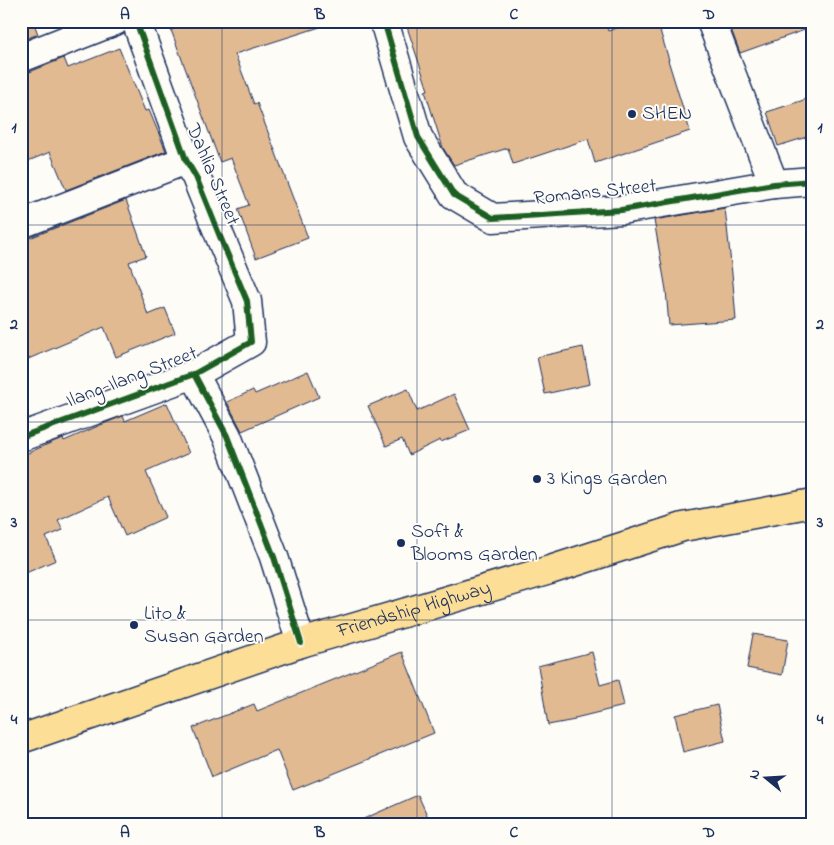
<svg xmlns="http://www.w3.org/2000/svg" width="834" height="845" font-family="'Indie Flower',sans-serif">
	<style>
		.building { fill: #e2ba92; stroke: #1b2f5e }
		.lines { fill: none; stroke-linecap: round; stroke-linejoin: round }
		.minor-casing { stroke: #1b2f5e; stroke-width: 31 }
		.primary-casing { stroke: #1b2f5e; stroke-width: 31 }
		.minor { stroke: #fdfcf7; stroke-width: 28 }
		.primary { stroke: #fcde96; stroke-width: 28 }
		.cycleway-casing { stroke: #fdfcf7; stroke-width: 9 }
		.cycleway { stroke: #1b5e20; stroke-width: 6 }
		.grid { fill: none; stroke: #1b2f5e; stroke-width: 1; stroke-opacity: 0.55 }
		.poi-dot { fill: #1b2f5e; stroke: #fdfcf7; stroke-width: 2 }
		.labels { text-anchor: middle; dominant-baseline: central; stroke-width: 4; stroke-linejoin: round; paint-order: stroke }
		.poi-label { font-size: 20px; fill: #1b2f5e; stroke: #fdfcf7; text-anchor: start }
		.street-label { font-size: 20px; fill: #1b2f5e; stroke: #fdfcf7 }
		.neatline { fill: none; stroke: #1b2f5e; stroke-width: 2 }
		.grid-label { font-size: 16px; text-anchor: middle; font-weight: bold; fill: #1b2f5e }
	</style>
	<rect width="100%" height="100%" fill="#fdfcf7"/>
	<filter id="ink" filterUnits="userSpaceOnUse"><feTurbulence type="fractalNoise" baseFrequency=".02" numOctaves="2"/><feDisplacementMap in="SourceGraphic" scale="10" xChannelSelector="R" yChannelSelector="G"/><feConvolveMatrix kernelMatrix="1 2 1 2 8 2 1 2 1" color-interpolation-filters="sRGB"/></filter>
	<g filter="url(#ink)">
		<!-- building -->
		<g class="building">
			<polygon points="21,21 33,21 38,34 21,41"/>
			<polygon points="194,21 319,21 320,27 235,54 254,104 257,103 308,238 256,258 238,209 249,205 231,158 220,162 171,30"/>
			<polygon points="405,21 605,21 608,31 637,21 657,21 669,60 668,60 690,131 595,163 588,139 513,164 508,148 454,165 443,148 425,91 428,90"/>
			<polygon points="728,21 813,21 813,27 740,53"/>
			<polygon points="119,48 145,111 149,110 166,151 66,190 50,152 21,164 21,73 27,73 64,58 68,68"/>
			<polygon points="813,97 813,135 778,146 767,112"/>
			<polygon points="126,200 146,256 129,262 148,315 165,308 175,333 116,357 104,327 21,362 21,239 27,239"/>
			<polygon points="725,208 733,283 736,320 669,325 666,290 654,220"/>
			<polygon points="583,347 590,384 545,394 537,357"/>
			<polygon points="308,371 319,397 242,431 227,402 253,390 255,394"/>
			<polygon points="408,389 417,411 454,394 470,430 441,442 440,440 409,455 402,439 386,446 368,406"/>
			<polygon points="167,403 189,453 146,472 166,517 125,536 108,497 58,520 63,530 46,537 56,560 21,575 21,456 55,441 63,438 64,441 98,426 123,416 125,421"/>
			<polygon points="753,634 788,640 782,675 747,668"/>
			<polygon points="402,652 434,733 293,790 277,750 212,777 193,728 254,704 257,711"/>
			<polygon points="592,652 600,685 618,680 624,706 575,718 575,720 548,725 538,666"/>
			<polygon points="717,705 725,741 683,752 675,715"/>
			<polygon points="418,795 431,824 352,824"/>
		</g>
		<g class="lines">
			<!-- minor casing -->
			<g class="minor-casing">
				<g id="minor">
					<polyline points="384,21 418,137 454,195 493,218 621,210 774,184 813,181"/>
					<polyline points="711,21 774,184"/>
					<polyline points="21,58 115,21"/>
					<polyline points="21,224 186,160"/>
					<polyline points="194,374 227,436 274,557 301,643"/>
					<polyline points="21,437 194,374 251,342 247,301 221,239 196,177 186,160 136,21"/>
				</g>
			</g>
			<!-- primary casing -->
			<g class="primary-casing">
				<g id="primary">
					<path id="s1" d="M21,739L301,643L550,570L683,527L813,503"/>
				</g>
			</g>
			<!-- minor -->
			<use href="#minor" class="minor"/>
			<!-- primary -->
			<use href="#primary" class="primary"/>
			<!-- cycleway casing -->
			<g class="cycleway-casing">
				<g id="cycleway">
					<polyline points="384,21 418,137 454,195 493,218 621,210 774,184 813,181"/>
					<polyline points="194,374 227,436 274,557 301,643"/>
					<polyline points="21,437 194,374 251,342 247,301 221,239 196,177 186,160 136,21"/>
				</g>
			</g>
			<!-- cycleway -->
			<use href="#cycleway" class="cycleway"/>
		</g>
	</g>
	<!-- grid -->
	<path class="grid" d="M222,21V824M417,21V824M612,21V824M21,225H813M21,422H813M21,620H813"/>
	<!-- markers -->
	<g class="poi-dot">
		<circle cx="632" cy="114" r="5"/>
		<circle cx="537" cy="479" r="5"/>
		<circle cx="401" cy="543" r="5"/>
		<circle cx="134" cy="625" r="5"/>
	</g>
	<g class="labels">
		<!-- poi labels -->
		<g class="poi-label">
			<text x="642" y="114">SHEN</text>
			<text x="547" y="479">3 Kings Garden</text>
			<text x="411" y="532">Soft &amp;<tspan x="411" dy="23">Blooms Garden</tspan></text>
			<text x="144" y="614">Lito &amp;<tspan x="144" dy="23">Susan Garden</tspan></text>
		</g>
		<!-- street labels -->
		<g class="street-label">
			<text transform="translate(212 175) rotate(67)">Dahlia Street</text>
			<text transform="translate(595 193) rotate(-6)">Romans Street</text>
			<text transform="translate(132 378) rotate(-21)">Ilang-Ilang Street</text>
			<text stroke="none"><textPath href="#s1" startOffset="414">Friendship Highway</textPath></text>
		</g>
	</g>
	<!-- margin -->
	<rect width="834" height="845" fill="none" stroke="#fdfcf7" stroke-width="55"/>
	<!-- north arrow -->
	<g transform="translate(766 778) rotate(288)" stroke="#fdfcf7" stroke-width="4" paint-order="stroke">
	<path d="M0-4L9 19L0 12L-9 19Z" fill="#1b2f5e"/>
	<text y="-8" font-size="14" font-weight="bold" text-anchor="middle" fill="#1b2f5e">N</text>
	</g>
	<rect x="28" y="28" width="778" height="790" class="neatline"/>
	<g class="grid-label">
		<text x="125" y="19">A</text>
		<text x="320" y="19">B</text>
		<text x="514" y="19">C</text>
		<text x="709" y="19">D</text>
		<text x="14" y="132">1</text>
		<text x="820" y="132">1</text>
		<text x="14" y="329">2</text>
		<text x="820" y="329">2</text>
		<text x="14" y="527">3</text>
		<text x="820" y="527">3</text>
		<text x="14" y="724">4</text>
		<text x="820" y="724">4</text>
		<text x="125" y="837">A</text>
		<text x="320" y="837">B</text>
		<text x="514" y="837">C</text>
		<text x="709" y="837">D</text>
	</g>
</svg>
